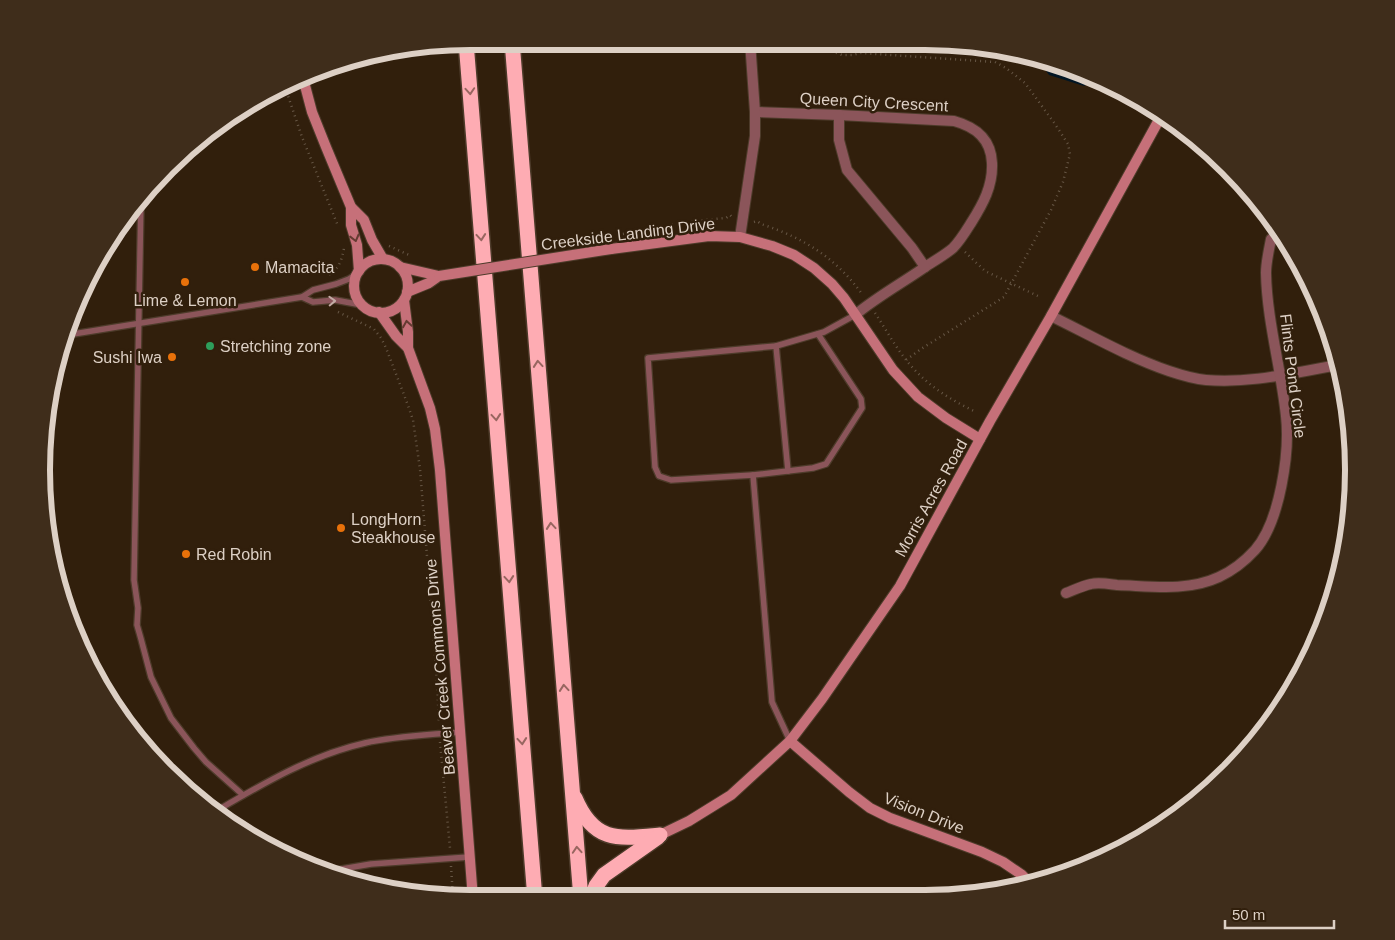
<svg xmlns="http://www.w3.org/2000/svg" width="1395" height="940" font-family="Helvetica,sans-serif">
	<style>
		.water { fill: #021625 }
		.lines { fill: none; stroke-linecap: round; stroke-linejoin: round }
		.lane-casing { stroke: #4d3b2a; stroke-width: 8 }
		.street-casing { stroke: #4d3b2a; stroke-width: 12 }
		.secondary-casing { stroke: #4d3b2a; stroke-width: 12 }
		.highway-casing { stroke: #4d3b2a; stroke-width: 18 }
		.path { stroke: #675746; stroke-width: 2.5; stroke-dasharray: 1 4; stroke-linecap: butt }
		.lane { stroke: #8b555a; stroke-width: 5.5 }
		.street { stroke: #8b555a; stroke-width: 10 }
		.secondary { stroke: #c67079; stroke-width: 10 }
		.highway { stroke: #feacb3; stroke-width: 15 }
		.secondary-bridge-casing { stroke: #4d3b2a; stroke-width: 12; stroke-linecap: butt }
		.secondary-bridge { stroke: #c67079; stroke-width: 10 }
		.oneway { stroke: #986660 }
		.oneway2 { stroke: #653b32 }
		.oneway3 { stroke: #c4aba5 }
		.food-dot { fill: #e8710a; stroke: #311f0c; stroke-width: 2 }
		.leisure-dot { fill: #2e9e5b; stroke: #311f0c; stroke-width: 2 }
		.labels { text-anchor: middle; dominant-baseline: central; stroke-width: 5; stroke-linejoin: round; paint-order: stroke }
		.street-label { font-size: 16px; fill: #ddd0c5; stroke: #311f0c }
		.poi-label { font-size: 16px; fill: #ddd0c5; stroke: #311f0c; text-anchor: start }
		.rim { fill: none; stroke: #ddd0c5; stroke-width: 6 }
	</style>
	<rect width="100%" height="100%" fill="#311f0c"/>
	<!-- water -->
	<polygon class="water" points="1041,61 1096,79 1084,86 1049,75 1044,68"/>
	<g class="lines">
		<!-- lane casing -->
		<g class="lane-casing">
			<g id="lane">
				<polyline points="141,199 134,580 138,608 137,625 141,639 151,677 171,718 194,748 206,762 243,795"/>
				<polyline points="302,297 313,302 335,300 362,305"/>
				<polyline points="67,335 302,297 313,290 336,284 349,279 358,273"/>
				<polyline points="776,346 788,471"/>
				<polyline points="753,475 813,468 826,464 862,408 861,399 818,334"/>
				<polyline points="790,741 772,702 753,475 671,480 659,476 655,467 648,358 776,346 824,332 855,315"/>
				<path d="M218,810C264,783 312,755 365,743C396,736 429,735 460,732"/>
				<polyline points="330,871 371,864 469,857"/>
			</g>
		</g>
		<!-- street casing -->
		<g class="street-casing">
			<g id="street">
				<path d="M755,112L839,115L954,121C976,127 991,139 992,163C993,186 983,204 971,223C966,231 960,241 953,248C946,254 936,260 928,265C904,282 878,296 855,315"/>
				<polyline points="839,115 839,140 847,170 912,248 925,267"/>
				<polyline points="740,237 755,136 755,112 750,41"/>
				<path d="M1051,316C1090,335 1128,357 1169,371C1181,375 1194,379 1206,380C1251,384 1296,372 1339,365"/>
				<path d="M1066,593C1074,590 1082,586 1091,584C1099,582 1109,584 1117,585C1150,586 1187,592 1219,577C1232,571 1245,561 1255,550C1280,522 1290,452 1286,416C1281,368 1267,321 1266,273C1266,262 1269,250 1271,239"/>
			</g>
		</g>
		<!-- secondary casing -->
		<g class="secondary-casing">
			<g id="secondary">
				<polyline points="303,78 312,112 326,147 351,207 364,220 372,240 383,259"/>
				<polyline points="351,207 351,225 357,245 359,271"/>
				<polyline points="611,249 709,236 740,237 772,246 794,255 814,268 832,284 844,298 893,370 918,397 946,418 980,439"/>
				<circle cx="381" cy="286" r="27"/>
				<polyline points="400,267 439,276"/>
				<polyline points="407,292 429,283 439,276"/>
				<polyline points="404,300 408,332 408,348"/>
				<polyline points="379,312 396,336 408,348 430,408 435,429 440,470 473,899"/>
				<polyline points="790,741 849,792 870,808 890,818 982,852 1003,862 1022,875 1031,884"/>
				<polyline points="660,835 689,821 731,795 790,741 822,699 900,586 990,421 1051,316 1160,118"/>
			</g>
		</g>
		<!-- highway casing -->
		<g class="highway-casing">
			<g id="highway">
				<polyline points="512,41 581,899"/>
				<polyline points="466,42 535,899"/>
				<path d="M575,798C594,843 618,839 660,835"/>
				<polyline points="591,899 596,886 604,875 658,837"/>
			</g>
		</g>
		<!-- path -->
		<g class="path">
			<polyline points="762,44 767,43 804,49 832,51 842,55 852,55 861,53 995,62 1006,68 1025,83 1055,124 1068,144 1070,154 1063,182 1051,210 1004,297 921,349 906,360"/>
			<polyline points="285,87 302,137 338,226"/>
			<path d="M754,222L757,221L761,224C804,238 836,258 862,294"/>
			<path d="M618,235C654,227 689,221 726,218L730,215L732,217"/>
			<polyline points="389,246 409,255"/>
			<polyline points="965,252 985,271 1040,297"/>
			<path d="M329,275C339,268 342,260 344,248"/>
			<polyline points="338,312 374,329 381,338 386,348 406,400 413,420 420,469 437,681 439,724"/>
			<path d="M875,313C887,331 898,352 913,368C931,388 953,401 976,412"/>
			<polyline points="440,742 450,848"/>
			<polyline points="451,866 453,897"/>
		</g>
		<!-- lane -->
		<use href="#lane" class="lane"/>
		<!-- street -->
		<use href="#street" class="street"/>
		<!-- secondary -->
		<use href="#secondary" class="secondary"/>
		<!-- highway -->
		<use href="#highway" class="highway"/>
		<!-- secondary-bridge casing -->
		<g class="secondary-bridge-casing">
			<polyline id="secondary-bridge" points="439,276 611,249"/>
		</g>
		<!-- secondary-bridge -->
		<use href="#secondary-bridge" class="secondary-bridge"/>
	</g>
	<!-- one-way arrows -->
	<defs><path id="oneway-chevron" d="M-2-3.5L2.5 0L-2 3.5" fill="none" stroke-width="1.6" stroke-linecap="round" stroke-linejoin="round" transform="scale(1.25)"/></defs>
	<g class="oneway">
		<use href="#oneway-chevron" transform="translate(470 91) rotate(86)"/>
		<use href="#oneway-chevron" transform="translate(481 237) rotate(85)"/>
		<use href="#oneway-chevron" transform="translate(538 364) rotate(-95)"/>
		<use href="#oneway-chevron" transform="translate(496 417) rotate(85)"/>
		<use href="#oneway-chevron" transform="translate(551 526) rotate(-95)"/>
		<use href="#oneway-chevron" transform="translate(509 579) rotate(85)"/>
		<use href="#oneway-chevron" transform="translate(564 688) rotate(-95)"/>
		<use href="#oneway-chevron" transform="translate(522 741) rotate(85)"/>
		<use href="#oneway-chevron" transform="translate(577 850) rotate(-94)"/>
	</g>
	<g class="oneway2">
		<use href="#oneway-chevron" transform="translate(355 238) rotate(76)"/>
		<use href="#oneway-chevron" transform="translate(407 324) rotate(-99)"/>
	</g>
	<use class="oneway3" href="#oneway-chevron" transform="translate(332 301) rotate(-2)"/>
	<!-- markers -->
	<g class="food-dot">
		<circle cx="255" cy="267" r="5"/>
		<circle cx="185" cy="282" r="5"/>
		<circle cx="172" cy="357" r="5"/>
		<circle cx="341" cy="528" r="5"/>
		<circle cx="186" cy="554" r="5"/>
	</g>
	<circle class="leisure-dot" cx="210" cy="346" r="5"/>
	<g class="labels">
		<!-- street labels -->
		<g class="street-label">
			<text transform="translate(874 102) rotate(3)">Queen City Crescent</text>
			<text transform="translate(628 234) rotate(-7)">Creekside Landing Drive</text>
			<text transform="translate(1293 376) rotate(83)">Flints Pond Circle</text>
			<text transform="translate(931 498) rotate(-61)">Morris Acres Road</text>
			<text transform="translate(440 667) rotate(-95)">Beaver Creek Commons Drive</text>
			<text transform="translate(924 813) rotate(22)">Vision Drive</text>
		</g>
		<!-- poi labels -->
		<g class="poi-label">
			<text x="265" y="267">Mamacita</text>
			<text x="185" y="300" text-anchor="middle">Lime &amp; Lemon</text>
			<text x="220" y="346">Stretching zone</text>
			<text x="162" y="357" text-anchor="end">Sushi Iwa</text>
			<text x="351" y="519">LongHorn<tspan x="351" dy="18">Steakhouse</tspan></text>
			<text x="196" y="554">Red Robin</text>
		</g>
	</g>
	<!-- crop -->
	<path d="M0 0H1395V940H0ZM470 50H925A420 420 0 0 1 1345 470V470A420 420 0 0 1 925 890H470A420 420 0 0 1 50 470V470A420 420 0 0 1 470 50Z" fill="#3f2d1b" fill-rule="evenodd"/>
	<path class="rim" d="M470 50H925A420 420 0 0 1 1345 470V470A420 420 0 0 1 925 890H470A420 420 0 0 1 50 470V470A420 420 0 0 1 470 50Z"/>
	<!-- scale -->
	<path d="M1225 920v8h109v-8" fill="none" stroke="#ddd0c5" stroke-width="2.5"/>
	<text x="1232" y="920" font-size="15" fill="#ddd0c5" stroke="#311f0c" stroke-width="4" paint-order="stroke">50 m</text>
</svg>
